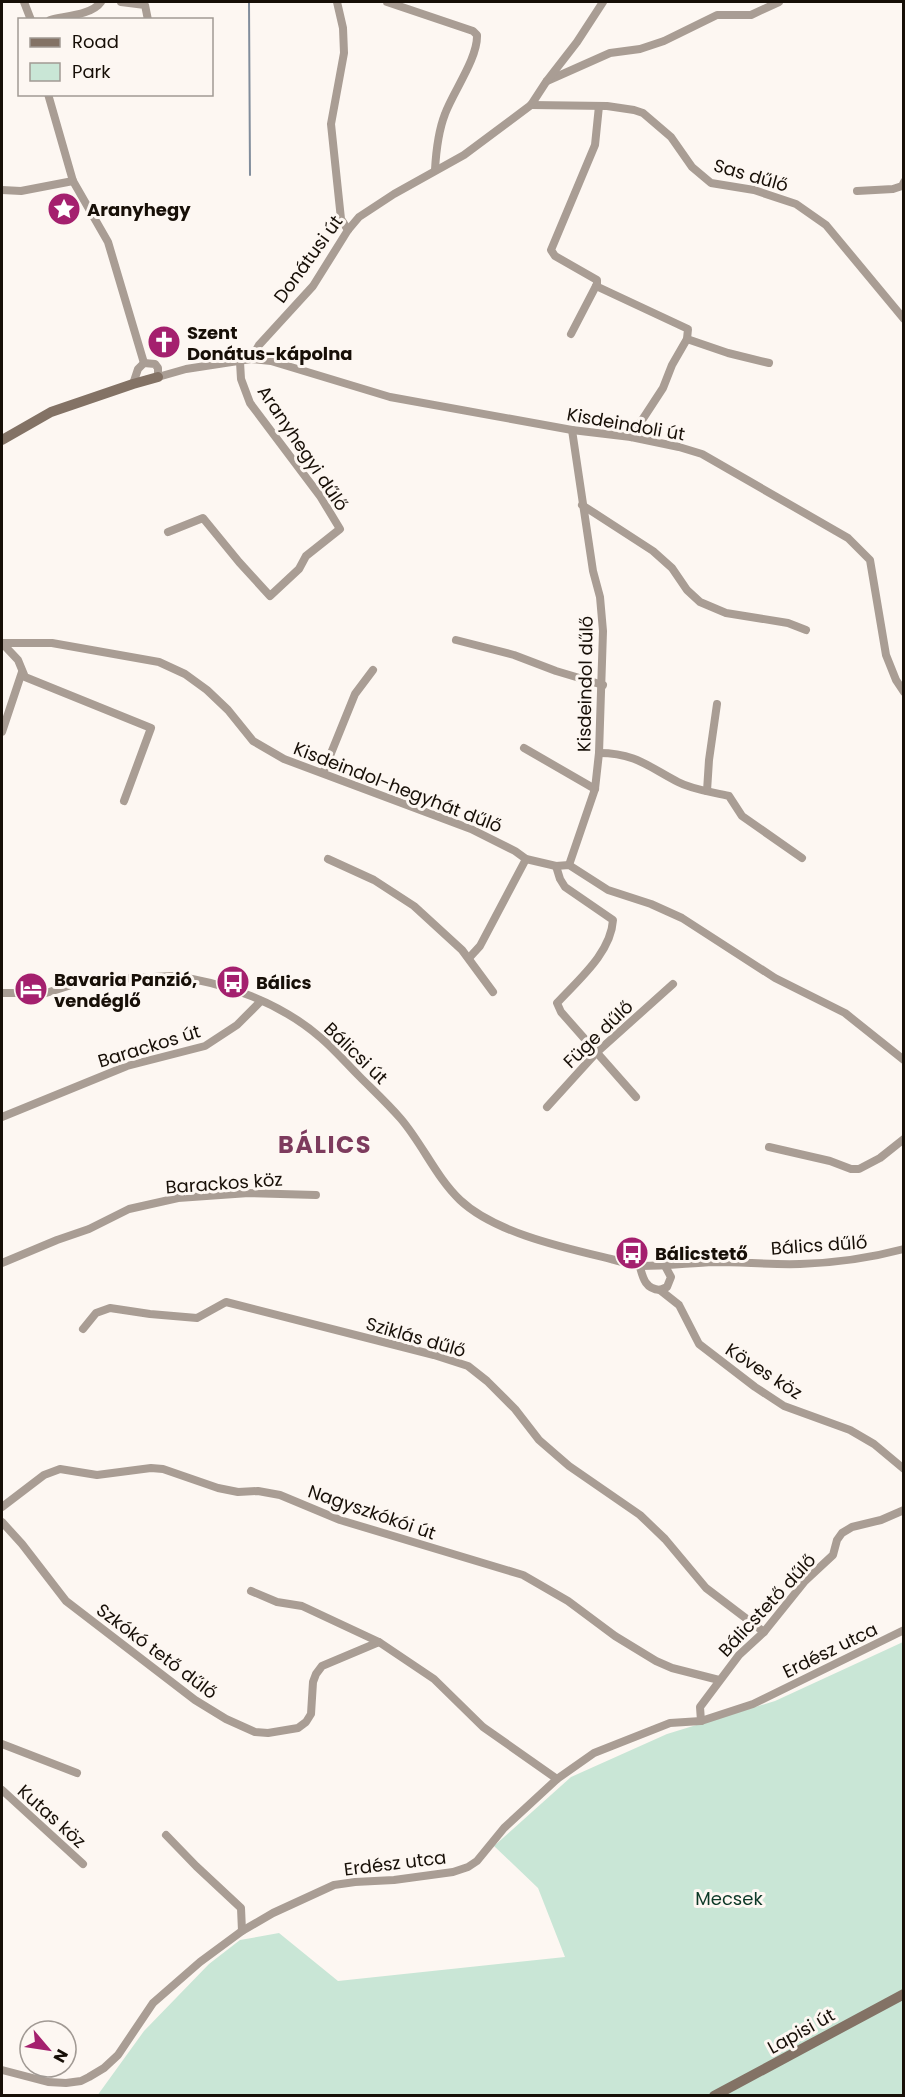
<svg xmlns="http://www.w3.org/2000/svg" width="905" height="2097" font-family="Poppins,sans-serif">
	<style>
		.green { fill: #c9e6d6 }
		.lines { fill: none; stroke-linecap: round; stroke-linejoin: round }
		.stream { stroke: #818d9c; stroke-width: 2 }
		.street { stroke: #a99d94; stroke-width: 8 }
		.secondary { stroke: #837265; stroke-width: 10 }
		.labels { text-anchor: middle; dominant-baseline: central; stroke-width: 6; stroke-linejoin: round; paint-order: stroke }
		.street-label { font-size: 18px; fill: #170f07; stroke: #fdf7f2 }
		.poi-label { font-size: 18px; font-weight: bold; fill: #170f07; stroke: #fdf7f2; text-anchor: start }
		.park-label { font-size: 18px; fill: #0c3826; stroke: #fdf7f2 }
		.district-label { font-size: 24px; font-weight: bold; letter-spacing: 1.5px; fill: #7d3b5d; stroke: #fdf7f2 }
	</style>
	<rect width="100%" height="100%" fill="#fdf7f2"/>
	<!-- green -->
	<polygon class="green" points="903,1642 903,2095 97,2096 144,2031 209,1964 240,1940 279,1933 338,1981 565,1957 538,1888 494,1846 571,1777 667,1734 775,1701"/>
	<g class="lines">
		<!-- stream -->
		<polyline class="stream" points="249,2 250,175"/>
		<!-- street -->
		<g class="street">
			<polyline points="24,2 31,20"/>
			<polyline points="121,2 145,5 148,20"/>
			<polyline points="337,2 343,28 344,53 331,124 341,219 348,230"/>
			<path d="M387,2L473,31L477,35C478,58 453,92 445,114C438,132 436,152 435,170"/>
			<path d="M50,20C65,16 92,15 101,2"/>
			<polyline points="547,81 610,53 640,49 664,41 717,15 751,15 779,2"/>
			<polyline points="48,94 73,181 108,242 144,363"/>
			<polyline points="531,105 607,106 634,110 643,113 671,137 692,167 711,183 754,190 796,204 826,225 904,319"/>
			<polyline points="2,190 21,191 73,181"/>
			<polyline points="857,191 893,189 902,186 904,182"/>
			<polyline points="596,286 688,329 687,339 672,365 663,388 631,437"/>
			<polyline points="571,334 597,284 597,280 555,256 551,250 595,145 599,106"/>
			<polyline points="687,339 728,353 769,363"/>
			<polyline points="251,359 271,361 390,397 572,430 631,437 679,447 702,454 848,538 870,560 886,655 896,680 904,692"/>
			<polyline points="144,363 155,364 158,368 158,377 186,369 251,359 259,345 313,286 348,230 359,217 394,194 464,155 531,105 546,82 577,42 603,2"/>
			<polyline points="133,384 138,369 144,363"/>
			<polyline points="582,505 653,551 672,568 687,590 700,602 726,613 788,623 806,630"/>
			<polyline points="168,532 203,518 239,562 270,596 299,569 306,556 340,529 320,496 250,403 241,379 240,362"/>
			<polyline points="456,640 514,655 556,671 603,685"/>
			<polyline points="2,643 52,643 159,662 185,674 207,690 228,710 253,741 284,759 471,829 515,851 526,859 556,866 569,865 608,890 651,904 682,918 775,978 845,1013 904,1060"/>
			<polyline points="2,643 18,660 25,677 151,728 124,801"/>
			<polyline points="2,732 22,672"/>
			<polyline points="524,748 595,789"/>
			<path d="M599,753C635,753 649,767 678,782C693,790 713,792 729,796L742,816L802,858"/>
			<polyline points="323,773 355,694 373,670"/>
			<polyline points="707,791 709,760 717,704"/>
			<polyline points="328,859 374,880 414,906 462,950 493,992"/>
			<polyline points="569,865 595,789 599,753 603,631 600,597 593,571 572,430"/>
			<path d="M556,866L560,879L565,887L613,920C611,953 578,980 557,1003L561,1012L636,1097"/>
			<polyline points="469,958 480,946 526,859"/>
			<path d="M2,993H46L84,981L172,976C225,982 281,1003 321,1038C335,1050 347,1064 360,1077C374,1091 388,1104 401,1119C423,1145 436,1177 460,1200C495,1233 565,1248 611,1259C620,1261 632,1266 642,1266C666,1266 690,1263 714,1262C743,1262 772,1265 800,1264C835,1263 870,1258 904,1249"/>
			<polyline points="547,1107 596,1053 673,984"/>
			<polyline points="2,1117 127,1066 205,1046 237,1025 261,1001"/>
			<polyline points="769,1147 830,1161 851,1169 859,1169 880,1158 904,1139"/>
			<polyline points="2,1263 57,1240 89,1229 129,1209 178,1198 249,1193 316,1195"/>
			<path d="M640,1267C643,1279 646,1289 660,1290L667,1287L671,1277L664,1264"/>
			<polyline points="660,1290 679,1305 699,1344 755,1387 784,1406 850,1430 874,1444 904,1469"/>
			<polyline points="83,1329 96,1313 110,1308 150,1314 197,1318 226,1302 434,1355 468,1366 487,1381 515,1409 539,1440 569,1466 640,1515 665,1539 706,1588 764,1632"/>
			<polyline points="2,1507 44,1475 60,1469 97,1475 151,1468 163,1469 218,1488 238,1492 258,1491 280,1495 340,1520 523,1575 568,1601 615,1636 656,1661 672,1668 719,1680"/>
			<polyline points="2,1522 22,1544 66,1601 195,1700 226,1719 255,1732 268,1733 298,1728 306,1722 311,1714 313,1682 316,1674 322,1666 379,1642 434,1679 483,1727 557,1779"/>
			<polyline points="251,1591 277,1602 302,1606 379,1642"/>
			<polyline points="701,1721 700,1707 739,1655 764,1632 805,1581 833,1555 837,1540 842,1533 852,1527 881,1520 904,1510"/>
			<polyline points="2,1744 77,1773"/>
			<polyline points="2,1790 83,1864"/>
			<polyline points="166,1835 196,1866 241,1908 242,1931"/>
			<polyline points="2,2070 48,2082 66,2083 81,2081 89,2077 104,2068 118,2055 153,2003 200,1962 242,1931 273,1913 334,1885 355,1882 394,1880 453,1872 468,1867 477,1861 504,1828 557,1779 594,1753 670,1723 701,1721 753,1704 904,1630"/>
		</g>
		<!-- secondary -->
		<g class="secondary">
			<polyline points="2,440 51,412 133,384 158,377"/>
			<polyline points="714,2096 904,1994"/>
		</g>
	</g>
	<!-- icons -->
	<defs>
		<g id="sight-disc" transform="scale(1.725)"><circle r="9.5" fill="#a4206e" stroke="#fdf7f2"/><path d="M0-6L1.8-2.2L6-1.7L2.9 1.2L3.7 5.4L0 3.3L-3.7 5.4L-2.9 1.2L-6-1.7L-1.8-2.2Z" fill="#fff"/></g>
		<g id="church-disc" transform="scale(1.725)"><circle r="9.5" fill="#a4206e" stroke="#fdf7f2"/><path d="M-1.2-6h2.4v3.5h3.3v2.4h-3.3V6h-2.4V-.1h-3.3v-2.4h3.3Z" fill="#fff"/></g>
		<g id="bus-disc" transform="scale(1.725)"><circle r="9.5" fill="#a4206e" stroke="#fdf7f2"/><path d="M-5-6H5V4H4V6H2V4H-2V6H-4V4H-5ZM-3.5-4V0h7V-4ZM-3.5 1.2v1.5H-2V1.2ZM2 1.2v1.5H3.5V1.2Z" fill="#fff"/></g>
		<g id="hotel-disc" transform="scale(1.725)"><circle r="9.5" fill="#a4206e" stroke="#fdf7f2"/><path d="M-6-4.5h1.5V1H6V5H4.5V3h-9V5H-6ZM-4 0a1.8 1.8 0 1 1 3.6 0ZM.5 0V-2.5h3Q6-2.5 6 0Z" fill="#fff"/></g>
	</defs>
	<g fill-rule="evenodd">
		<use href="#sight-disc" x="64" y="209"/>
		<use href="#church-disc" x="164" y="342"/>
		<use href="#bus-disc" x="233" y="982"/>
		<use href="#hotel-disc" x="31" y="989"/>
		<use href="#bus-disc" x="632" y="1253"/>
	</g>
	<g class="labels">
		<!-- street labels -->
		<g class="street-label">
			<text transform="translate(751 175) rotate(16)">Sas dűlő</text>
			<text transform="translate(308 259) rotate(-54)">Donátusi út</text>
			<text transform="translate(626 424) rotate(10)">Kisdeindoli út</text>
			<text transform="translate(303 448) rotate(56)">Aranyhegyi dűlő</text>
			<text transform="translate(585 684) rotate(-89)">Kisdeindol dűlő</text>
			<text transform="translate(398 787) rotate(21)">Kisdeindol-hegyhát dűlő</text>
			<text transform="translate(598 1034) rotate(-44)">Füge dűlő</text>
			<text transform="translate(149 1046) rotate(-17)">Barackos út</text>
			<text transform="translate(356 1053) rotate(44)">Bálicsi út</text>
			<text transform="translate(224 1183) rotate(-4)">Barackos köz</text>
			<text transform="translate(819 1245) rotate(-4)">Bálics dűlő</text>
			<text transform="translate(416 1337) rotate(16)">Sziklás dűlő</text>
			<text transform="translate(764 1371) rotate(33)">Köves köz</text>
			<text transform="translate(372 1512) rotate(19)">Nagyszkókói út</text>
			<text transform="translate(767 1605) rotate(-47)">Bálicstető dűlő</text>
			<text transform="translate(830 1650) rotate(-26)">Erdész utca</text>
			<text transform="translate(157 1651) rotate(37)">Szkókó tető dűlő</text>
			<text transform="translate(52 1816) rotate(42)">Kutas köz</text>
			<text transform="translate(395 1863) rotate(-7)">Erdész utca</text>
			<text transform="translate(801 2031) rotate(-29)">Lapisi út</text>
		</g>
		<!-- poi labels -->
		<g class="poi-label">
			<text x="87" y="209">Aranyhegy</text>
			<text x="187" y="332">Szent<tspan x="187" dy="21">Donátus-kápolna</tspan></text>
			<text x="54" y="979">Bavaria Panzió,<tspan x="54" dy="21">vendéglő</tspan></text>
			<text x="256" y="982">Bálics</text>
			<text x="655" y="1253">Bálicstető</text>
		</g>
		<!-- park labels -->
		<g class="park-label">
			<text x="729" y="1898">Mecsek</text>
		</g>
		<!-- district labels -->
		<g class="district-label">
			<text x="325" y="1144">BÁLICS</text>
		</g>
	</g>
	<!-- border -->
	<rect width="905" height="2097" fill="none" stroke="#170f07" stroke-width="6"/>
	<!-- legend -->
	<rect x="18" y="18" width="195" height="78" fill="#fdf7f2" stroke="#a19a94" stroke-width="1.5"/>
	<rect x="30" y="38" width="30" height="9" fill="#837265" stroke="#a19a94" stroke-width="1.5"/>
	<text x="72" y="48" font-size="18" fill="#170f07">Road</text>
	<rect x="30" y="63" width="30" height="18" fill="#c9e6d6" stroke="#a19a94" stroke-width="1.5"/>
	<text x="72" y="78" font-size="18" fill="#170f07">Park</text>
	<!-- north arrow -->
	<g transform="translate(48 2049) rotate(119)"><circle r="28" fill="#fdf7f2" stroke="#a19a94" stroke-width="1.5"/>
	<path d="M0-4.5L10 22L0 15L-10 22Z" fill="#a4206e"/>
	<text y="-9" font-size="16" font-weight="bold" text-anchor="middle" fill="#170f07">N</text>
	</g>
</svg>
